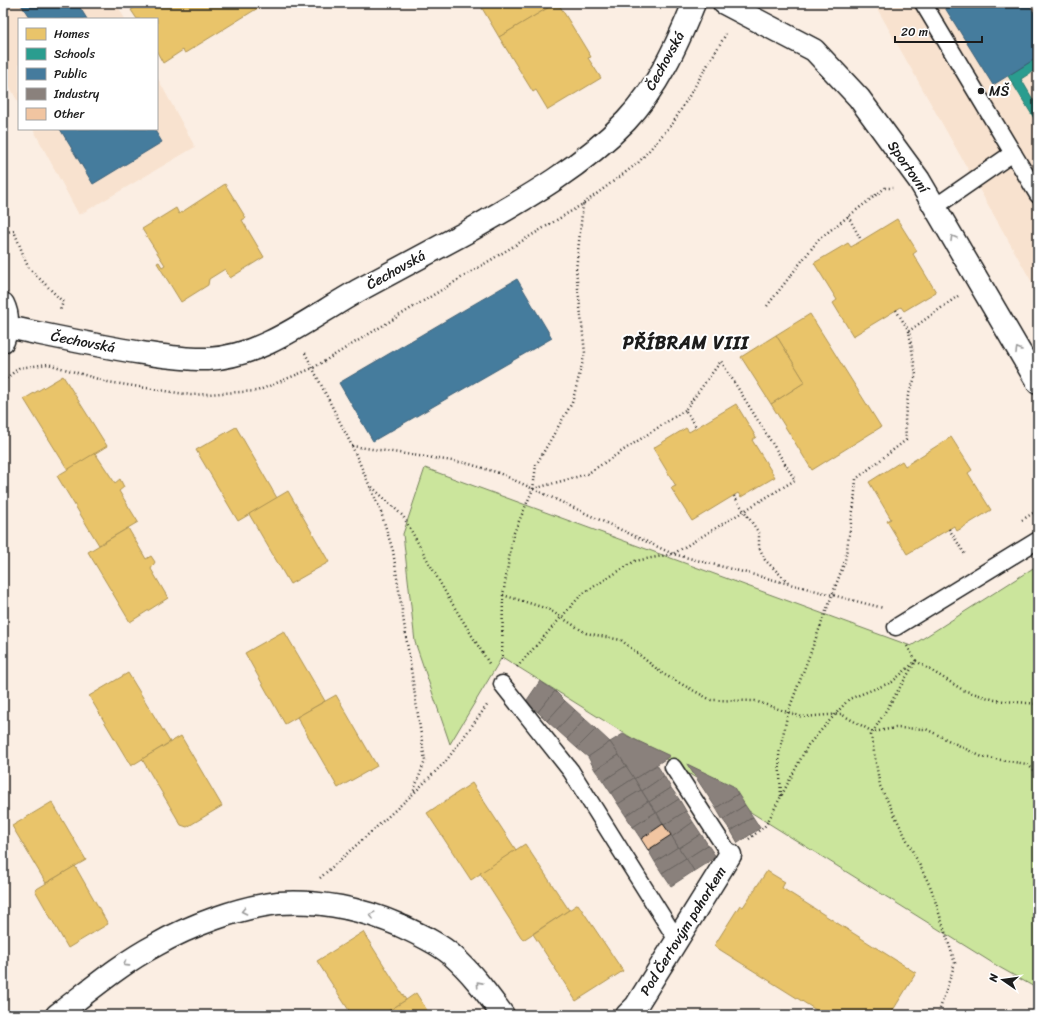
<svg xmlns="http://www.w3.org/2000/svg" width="1041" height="1018" font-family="Sriracha,sans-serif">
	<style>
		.built { fill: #f8e2cf }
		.green { fill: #cbe59c; stroke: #74805c }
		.homes { fill: #e9c46a; stroke: #ac9253 }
		.schools { fill: #2a9d8f; stroke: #26766c }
		.public { fill: #457b9d; stroke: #395e76 }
		.industry { fill: #8a817c; stroke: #69635f }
		.building { fill: #f1c5a1; stroke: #1c1c1c }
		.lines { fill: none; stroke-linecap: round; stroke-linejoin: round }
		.service-casing { stroke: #1c1c1c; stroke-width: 19 }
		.minor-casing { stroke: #1c1c1c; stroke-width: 25 }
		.path { stroke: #1c1c1c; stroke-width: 2.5; stroke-dasharray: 1 3; stroke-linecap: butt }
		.service { stroke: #fff; stroke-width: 16 }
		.minor { stroke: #fff; stroke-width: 22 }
		.oneway { stroke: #999 }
		.poi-dot { fill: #1c1c1c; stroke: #fff; stroke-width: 1.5 }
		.labels { text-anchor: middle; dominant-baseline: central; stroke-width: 4; stroke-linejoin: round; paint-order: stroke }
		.street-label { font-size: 14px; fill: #1c1c1c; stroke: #fff }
		.poi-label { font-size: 14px; fill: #1c1c1c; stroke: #fff; text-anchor: start }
		.district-label { font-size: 18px; font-weight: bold; letter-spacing: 1px; fill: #1c1c1c; stroke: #fff }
	</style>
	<rect width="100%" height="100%" fill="#fbeee3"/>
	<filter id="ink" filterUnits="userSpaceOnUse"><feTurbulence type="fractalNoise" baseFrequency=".025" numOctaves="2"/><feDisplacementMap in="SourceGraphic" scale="8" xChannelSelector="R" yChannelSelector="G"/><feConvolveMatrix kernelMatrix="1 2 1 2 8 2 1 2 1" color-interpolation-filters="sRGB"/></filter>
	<g filter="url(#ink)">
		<!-- built -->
		<g class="built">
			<polygon points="3,3 116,3 125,19 19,19 19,104 3,74"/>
			<polygon points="874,3 1038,3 1038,293 974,180"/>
			<polygon points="157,77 195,147 79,215 33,129 157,129"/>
		</g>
		<!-- green -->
		<polygon class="green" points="425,468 911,646 1038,565 1038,989 999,967 502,657 450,744 415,642 403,534"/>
		<!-- homes -->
		<g class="homes">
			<polygon points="142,3 266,3 185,53 183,50 163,63 157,52 157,19 137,19 131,10"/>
			<polygon points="479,3 556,3 499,37"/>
			<polygon points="556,3 558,3 591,57 588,58 601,78 548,110 536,90 533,92 499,37"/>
			<polygon points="225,184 246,218 242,220 264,257 230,278 225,269 209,279 208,285 181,302 157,263 159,262 162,267 165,265 142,229 176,208 179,214"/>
			<polygon points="897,219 917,251 913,254 936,292 904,311 901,307 853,336 833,303 837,300 814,263 848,243 851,247"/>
			<polygon points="810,314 881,427 812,470 771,404 805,382 776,335"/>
			<polygon points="776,335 805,382 771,404 741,357"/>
			<polygon points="63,376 107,446 68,470 24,399"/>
			<polygon points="736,404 756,437 752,440 775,477 741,497 738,493 692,521 671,488 676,486 653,448 686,428 689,432"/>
			<polygon points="236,427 277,498 238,521 196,450"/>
			<polygon points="951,437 972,470 968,473 991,510 957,531 954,526 907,554 887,521 891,519 869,482 902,461 905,466"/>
			<polygon points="95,453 115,483 120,479 124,487 119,491 138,522 99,545 57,476"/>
			<polygon points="288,491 329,562 290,584 249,514"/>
			<polygon points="128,528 146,559 151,556 155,562 151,569 168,598 130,622 88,552"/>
			<polygon points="284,631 325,701 285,724 245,653"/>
			<polygon points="128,673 170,742 131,766 89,696"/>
			<polygon points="336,695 377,766 338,788 297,717"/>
			<polygon points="181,736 222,806 187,827 181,825 142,759"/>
			<polygon points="472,783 516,850 471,880 427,813"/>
			<polygon points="52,802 86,860 46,883 12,826"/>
			<polygon points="525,844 569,910 523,940 480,873"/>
			<polygon points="75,866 108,924 68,948 35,890"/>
			<polygon points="767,871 785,882 782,888 916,973 890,1015 824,1015 714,946 740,905 743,907"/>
			<polygon points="578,904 623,971 576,1001 533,934"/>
			<polygon points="363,932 406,1000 382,1015 352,1015 317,961"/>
			<polygon points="416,993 430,1015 382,1015 406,1000"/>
		</g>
		<!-- schools -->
		<polygon class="schools" points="1038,57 1038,68 1021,79 1038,108 1037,123 1008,76"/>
		<!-- public -->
		<g class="public">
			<polygon points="20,3 85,3 79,6 87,19 33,19 31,17 26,19 29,17"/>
			<polygon points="942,3 1028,3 1038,19 1038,57 993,85"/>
			<polygon points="60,129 154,129 162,142 93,184"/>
			<polygon points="517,279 552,338 373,441 339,383"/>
		</g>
		<!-- industry -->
		<g class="industry">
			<polygon points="540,681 555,691 538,712 525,703"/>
			<polygon points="555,691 565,701 547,721 538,712"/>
			<polygon points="565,701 575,710 557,730 547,721"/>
			<polygon points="575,710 585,719 567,739 557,730"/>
			<polygon points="585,719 596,729 577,748 567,739"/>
			<polygon points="596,729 610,742 588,757 577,748"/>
			<polygon points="623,734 670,756 634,779 610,742"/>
			<polygon points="610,742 619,755 595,770 588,757"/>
			<polygon points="619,755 626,766 603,781 595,770"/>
			<polygon points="687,764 733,786 738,794 716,808"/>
			<polygon points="657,765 664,776 642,791 634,779"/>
			<polygon points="626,766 634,778 611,793 603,781"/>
			<polygon points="664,776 671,788 649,802 642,791"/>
			<polygon points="634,778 641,790 618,804 611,793"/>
			<polygon points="671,788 679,799 657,813 649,802"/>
			<polygon points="641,790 648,801 626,816 618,804"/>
			<polygon points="738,794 745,805 723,820 716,808"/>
			<polygon points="679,799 686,811 664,825 657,813"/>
			<polygon points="648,801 656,812 633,827 626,816"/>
			<polygon points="745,805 753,817 731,831 723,820"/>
			<polygon points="686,811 693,822 672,837 664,825"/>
			<polygon points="656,812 663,824 641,839 633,827"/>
			<polygon points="753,817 760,828 738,843 731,831"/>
			<polygon points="693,822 701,834 679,848 672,837"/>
			<polygon points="701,834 708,845 686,859 679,848"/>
			<polygon points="671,835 678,847 655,862 648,850"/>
			<polygon points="708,845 716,857 694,871 686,859"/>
			<polygon points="678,847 686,858 662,873 655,862"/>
			<polygon points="686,858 694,871 671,886 662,873"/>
		</g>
		<!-- building -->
		<polygon class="building" points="663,824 671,835 648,850 641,839"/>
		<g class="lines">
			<!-- service casing -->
			<g class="service-casing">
				<g id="service">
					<polyline points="923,3 1038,195"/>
					<polyline points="935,207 1013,153"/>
					<polyline points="896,627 1038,540"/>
					<polyline points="502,684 571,771 677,940"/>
					<polyline points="673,767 730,855"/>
				</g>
			</g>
			<!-- minor casing -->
			<g class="minor-casing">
				<g id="minor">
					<polyline points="724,3 814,50 859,98 919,180 1038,383"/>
					<path d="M3,304C9,316 8,328 3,341"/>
					<path d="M7,327C52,336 97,346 142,353C163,356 186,360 208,359C265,356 312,316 361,289C396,270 431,251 467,232C523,200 581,168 626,121C658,87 677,45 694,3"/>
					<path d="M57,1015C89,991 120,964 156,945C189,926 240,907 278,903C319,900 362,909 399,925C416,933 441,944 454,957C473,974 488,995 503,1015"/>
					<polyline points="627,1015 636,1006 730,855"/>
				</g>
			</g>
			<!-- path -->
			<g class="path">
				<polyline points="848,216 861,240"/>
				<polyline points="5,232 14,231 28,267 63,302 60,311"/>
				<polyline points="767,306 819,239 885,188 893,188"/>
				<polyline points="896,310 909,331 958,296"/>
				<polyline points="305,353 352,446 466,463 499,473 673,554 883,608"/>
				<polyline points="3,381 19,368 48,364 108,382 191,395 257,391 313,368 583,204 638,163 673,123 726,34"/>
				<polyline points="352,446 380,509 393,551 425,761 413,793"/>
				<polyline points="372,487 403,516 447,595 490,665"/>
				<polyline points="533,489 536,465 572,403 585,353 576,270 583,204"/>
				<polyline points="734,496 759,533 759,547 765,560 790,584"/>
				<polyline points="1022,520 1038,510"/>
				<polyline points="949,529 966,556"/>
				<polyline points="503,595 548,609 586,633 621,640 663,674 711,700 755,701 802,717 841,714 873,732 895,728 926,729 982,757 1027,764 1038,774"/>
				<polyline points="907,646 916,661 871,735 880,786 931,888 955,963 938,1015"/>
				<polyline points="502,660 503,595 513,535 533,489 587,474 685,410"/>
				<polyline points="517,667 582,594 635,561 673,554 795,480 721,361 685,410 697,428"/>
				<polyline points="781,796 779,754 788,712 845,561 854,504 856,479 906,440 905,418 908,396 916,375 909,331"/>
				<polyline points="749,839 766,825 808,745 849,699 892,682 916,661 963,690 995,700 1038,704"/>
				<polyline points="320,878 413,794 446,761 488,704"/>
			</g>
			<!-- service -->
			<use href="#service" class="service"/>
			<!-- minor -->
			<use href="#minor" class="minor"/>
		</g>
		<!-- one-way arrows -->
		<defs><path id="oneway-chevron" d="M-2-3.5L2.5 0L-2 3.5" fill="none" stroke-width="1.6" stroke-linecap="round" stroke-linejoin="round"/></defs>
		<g class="oneway">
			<use href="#oneway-chevron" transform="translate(953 238) rotate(-120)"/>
			<use href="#oneway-chevron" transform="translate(1018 350) rotate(-120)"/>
			<use href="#oneway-chevron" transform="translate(244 911) rotate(168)"/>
			<use href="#oneway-chevron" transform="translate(372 915) rotate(-166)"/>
			<use href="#oneway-chevron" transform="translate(126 964) rotate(147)"/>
			<use href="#oneway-chevron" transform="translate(479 984) rotate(-132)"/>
		</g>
	</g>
	<!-- markers -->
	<circle class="poi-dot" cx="981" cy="91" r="4"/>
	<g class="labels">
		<!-- street labels -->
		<g class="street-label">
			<text transform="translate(665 61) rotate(-61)">Čechovská</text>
			<text transform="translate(908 167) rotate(55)">Sportovní</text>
			<text transform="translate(396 270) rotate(-29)">Čechovská</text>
			<text transform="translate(83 342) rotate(11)">Čechovská</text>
			<text transform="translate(683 931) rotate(-58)">Pod Čertovým pahorkem</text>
		</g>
		<!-- poi labels -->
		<g class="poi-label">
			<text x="989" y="91">MŠ</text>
		</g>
		<!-- district labels -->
		<g class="district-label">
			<text x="686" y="343">PŘÍBRAM VIII</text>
		</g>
	</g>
	<!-- margin -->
	<rect width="1041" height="1018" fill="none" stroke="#fff" stroke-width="16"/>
	<rect x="8" y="8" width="1025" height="1002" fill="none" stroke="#1c1c1c" stroke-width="1.5" filter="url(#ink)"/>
	<!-- legend -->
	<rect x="18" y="18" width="140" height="112" fill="#ffffff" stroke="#a4a4a4"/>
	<rect x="26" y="28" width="20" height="12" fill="#e9c46a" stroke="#a4a4a4"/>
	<text x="54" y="38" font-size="12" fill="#1c1c1c">Homes</text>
	<rect x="26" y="48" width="20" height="12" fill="#2a9d8f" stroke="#a4a4a4"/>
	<text x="54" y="58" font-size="12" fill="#1c1c1c">Schools</text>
	<rect x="26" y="68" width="20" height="12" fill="#457b9d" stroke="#a4a4a4"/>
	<text x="54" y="78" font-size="12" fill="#1c1c1c">Public</text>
	<rect x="26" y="88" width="20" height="12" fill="#8a817c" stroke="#a4a4a4"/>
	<text x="54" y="98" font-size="12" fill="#1c1c1c">Industry</text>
	<rect x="26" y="108" width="20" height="12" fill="#f1c5a1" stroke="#a4a4a4"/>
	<text x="54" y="118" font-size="12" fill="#1c1c1c">Other</text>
	<!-- north arrow -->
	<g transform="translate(1003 980) rotate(283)" stroke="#ffffff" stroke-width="3" paint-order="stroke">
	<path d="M0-3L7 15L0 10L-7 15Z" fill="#1c1c1c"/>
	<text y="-6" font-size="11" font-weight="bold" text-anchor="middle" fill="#1c1c1c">N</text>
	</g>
	<!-- scale -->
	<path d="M895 36v6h87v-6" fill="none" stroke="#1c1c1c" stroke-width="2"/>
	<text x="901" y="36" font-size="12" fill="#1c1c1c" stroke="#ffffff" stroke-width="3" paint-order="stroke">20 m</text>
</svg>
